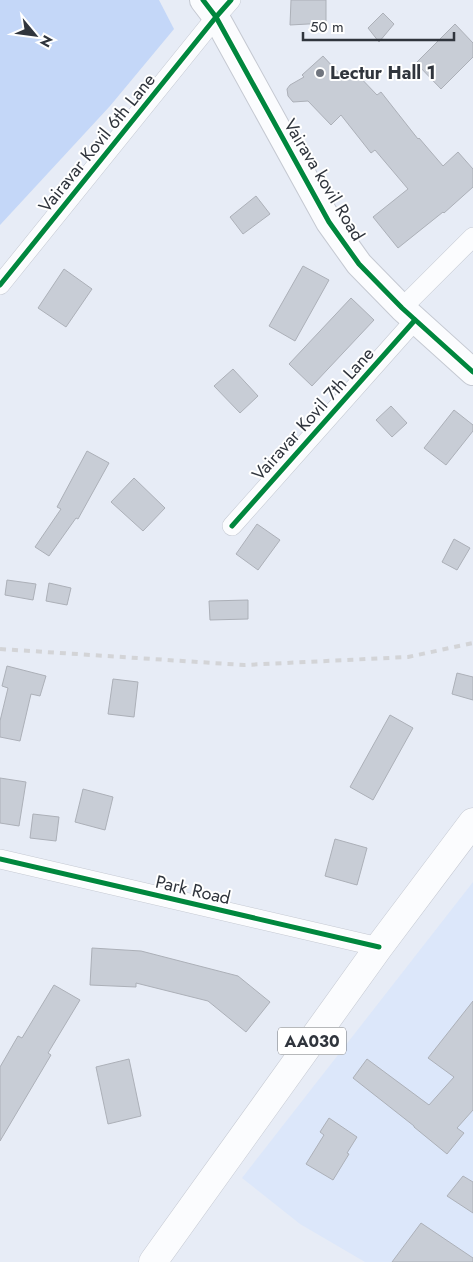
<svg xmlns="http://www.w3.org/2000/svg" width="473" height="1262" font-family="Jost,sans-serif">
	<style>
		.built { fill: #dce7fa }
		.park { fill: #c4d7f8 }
		.building { fill: #c8cdd6; stroke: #acb0b8 }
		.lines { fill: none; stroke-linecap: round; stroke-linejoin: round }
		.street-casing { stroke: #c5c9d2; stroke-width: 20 }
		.secondary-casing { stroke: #c5c9d2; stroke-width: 28 }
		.highway-casing { stroke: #c5c9d2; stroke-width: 29 }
		.street { stroke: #fbfcfe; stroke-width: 19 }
		.secondary { stroke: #fbfcfe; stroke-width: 26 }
		.highway { stroke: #fbfcfe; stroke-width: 28 }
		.rail { stroke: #d3d4d7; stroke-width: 4; stroke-dasharray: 6 6; stroke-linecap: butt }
		.cycleway-casing { stroke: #fff; stroke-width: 8 }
		.cycleway { stroke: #00873e; stroke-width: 5 }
		.poi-dot { fill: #70757e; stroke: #fff; stroke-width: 2 }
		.labels { text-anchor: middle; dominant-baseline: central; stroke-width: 4; stroke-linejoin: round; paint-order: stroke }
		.shield { fill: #fff; stroke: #6e7277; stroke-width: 1 }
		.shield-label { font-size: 16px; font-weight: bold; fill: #30353d }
		.poi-label { font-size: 18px; font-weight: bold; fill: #30353d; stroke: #fff; text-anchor: start }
		.street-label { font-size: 18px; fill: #30353d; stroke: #fff }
	</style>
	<rect width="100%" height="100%" fill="#e7ecf6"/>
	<!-- built -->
	<polygon class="built" points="473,882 473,1262 365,1262 300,1224 242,1178"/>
	<!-- park -->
	<polygon class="park" points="0,0 159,0 174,29 110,106 0,225"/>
	<!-- building -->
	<g class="building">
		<polygon points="291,0 326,0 326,23 290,25"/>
		<polygon points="383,13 394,24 379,42 368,28"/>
		<polygon points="455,24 473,43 473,57 441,89 416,63"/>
		<polygon points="323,56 345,80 354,71 377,95 381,92 418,139 419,138 443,166 458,152 473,169 473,187 444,213 443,212 398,248 373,217 408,189 375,150 371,153 341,115 331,125 308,101 293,102 288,96 287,89 290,85 304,77 302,75"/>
		<polygon points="256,196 270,214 243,234 230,217"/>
		<polygon points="303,266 329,280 295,341 269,326"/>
		<polygon points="64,269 92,289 66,327 38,308"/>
		<polygon points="351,298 374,320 312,386 289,364"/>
		<polygon points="233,369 258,396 240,413 214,386"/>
		<polygon points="391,406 407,423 392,437 376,420"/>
		<polygon points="454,410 473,425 473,431 446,465 424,448"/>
		<polygon points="87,451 109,463 78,519 76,518 49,556 35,547 61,509 57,507"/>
		<polygon points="134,478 165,508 143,531 111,502"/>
		<polygon points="257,524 280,540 258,570 236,554"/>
		<polygon points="454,539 470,548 457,570 442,562"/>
		<polygon points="7,580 36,584 33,600 5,595"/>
		<polygon points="49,583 71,588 67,605 46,601"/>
		<polygon points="248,600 248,619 210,620 209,601"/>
		<polygon points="7,666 46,676 40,696 31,694 20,741 0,737 0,721 8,688 2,686"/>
		<polygon points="457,673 473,677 473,700 452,694"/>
		<polygon points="113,679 138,682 134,717 108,714"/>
		<polygon points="390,715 413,728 373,800 350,787"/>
		<polygon points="0,778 26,782 19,826 0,823"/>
		<polygon points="83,789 113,797 105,830 75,822"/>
		<polygon points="33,814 59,817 56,841 30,838"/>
		<polygon points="335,839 367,848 357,885 325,876"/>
		<polygon points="92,948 141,951 238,976 270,1002 246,1032 208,1001 136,983 136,987 90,985"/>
		<polygon points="54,985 80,1000 48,1053 51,1055 0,1141 0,1067 18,1036 22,1038"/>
		<polygon points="473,1001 473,1110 457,1128 464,1133 447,1154 414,1127 414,1126 353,1078 367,1059 429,1105 454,1077 428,1058"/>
		<polygon points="129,1059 141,1116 108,1124 96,1067"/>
		<polygon points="329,1118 357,1137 347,1153 349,1154 333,1180 306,1164 324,1135 320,1132"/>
		<polygon points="463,1176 473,1182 473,1213 447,1196"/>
		<polygon points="421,1223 473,1258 473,1262 392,1262"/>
	</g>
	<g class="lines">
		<!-- street casing -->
		<g class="street-casing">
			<g id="street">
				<polyline points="0,285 216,17 231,0"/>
				<polyline points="402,308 473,237"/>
				<polyline points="232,526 415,320"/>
				<polyline points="0,859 379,947"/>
			</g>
		</g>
		<!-- secondary casing -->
		<g class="secondary-casing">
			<polyline id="secondary" points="203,0 216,17 329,222 359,264 402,308 473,372"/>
		</g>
		<!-- highway casing -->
		<g class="highway-casing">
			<polyline id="highway" points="153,1262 379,947 473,822"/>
		</g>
		<!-- street -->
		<use href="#street" class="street"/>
		<!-- secondary -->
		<use href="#secondary" class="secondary"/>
		<!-- highway -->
		<use href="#highway" class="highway"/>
		<!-- rail -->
		<polyline class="rail" points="0,649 244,665 408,657 473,643"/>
		<!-- cycleway casing -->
		<g class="cycleway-casing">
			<g id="cycleway">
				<polyline points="203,0 216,17 329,222 359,264 402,308 473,372"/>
				<polyline points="0,285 216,17 231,0"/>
				<polyline points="232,526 415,320"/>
				<polyline points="0,859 379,947"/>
			</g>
		</g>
		<!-- cycleway -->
		<use href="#cycleway" class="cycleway"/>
	</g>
	<!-- markers -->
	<circle class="poi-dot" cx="320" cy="73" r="5"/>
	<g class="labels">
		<!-- shield labels -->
		<rect class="shield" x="278" y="1027.5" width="68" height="27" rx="4"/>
		<g class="shield-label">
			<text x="312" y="1041">AA030</text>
		</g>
		<!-- poi labels -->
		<g class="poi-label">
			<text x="330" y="73">Lectur Hall 1</text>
		</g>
		<!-- street labels -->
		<g class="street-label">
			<text transform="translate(97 143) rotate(-51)">Vairavar Kovil 6th Lane</text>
			<text transform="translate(324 180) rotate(59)">Vairava kovil Road</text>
			<text transform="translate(313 414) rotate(-48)">Vairavar Kovil 7th Lane</text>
			<text transform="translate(193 890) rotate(13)">Park Road</text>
		</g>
	</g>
	<!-- north arrow -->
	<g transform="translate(35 35) rotate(119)" stroke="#ffffff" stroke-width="4" paint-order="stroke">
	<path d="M0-4L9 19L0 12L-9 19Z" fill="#30353d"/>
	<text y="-8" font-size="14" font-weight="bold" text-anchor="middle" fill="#30353d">N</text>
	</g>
	<!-- scale -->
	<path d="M303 32v8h151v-8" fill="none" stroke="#30353d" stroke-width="2.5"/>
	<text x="310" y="32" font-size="15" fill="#30353d" stroke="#ffffff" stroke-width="4" paint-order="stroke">50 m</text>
</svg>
